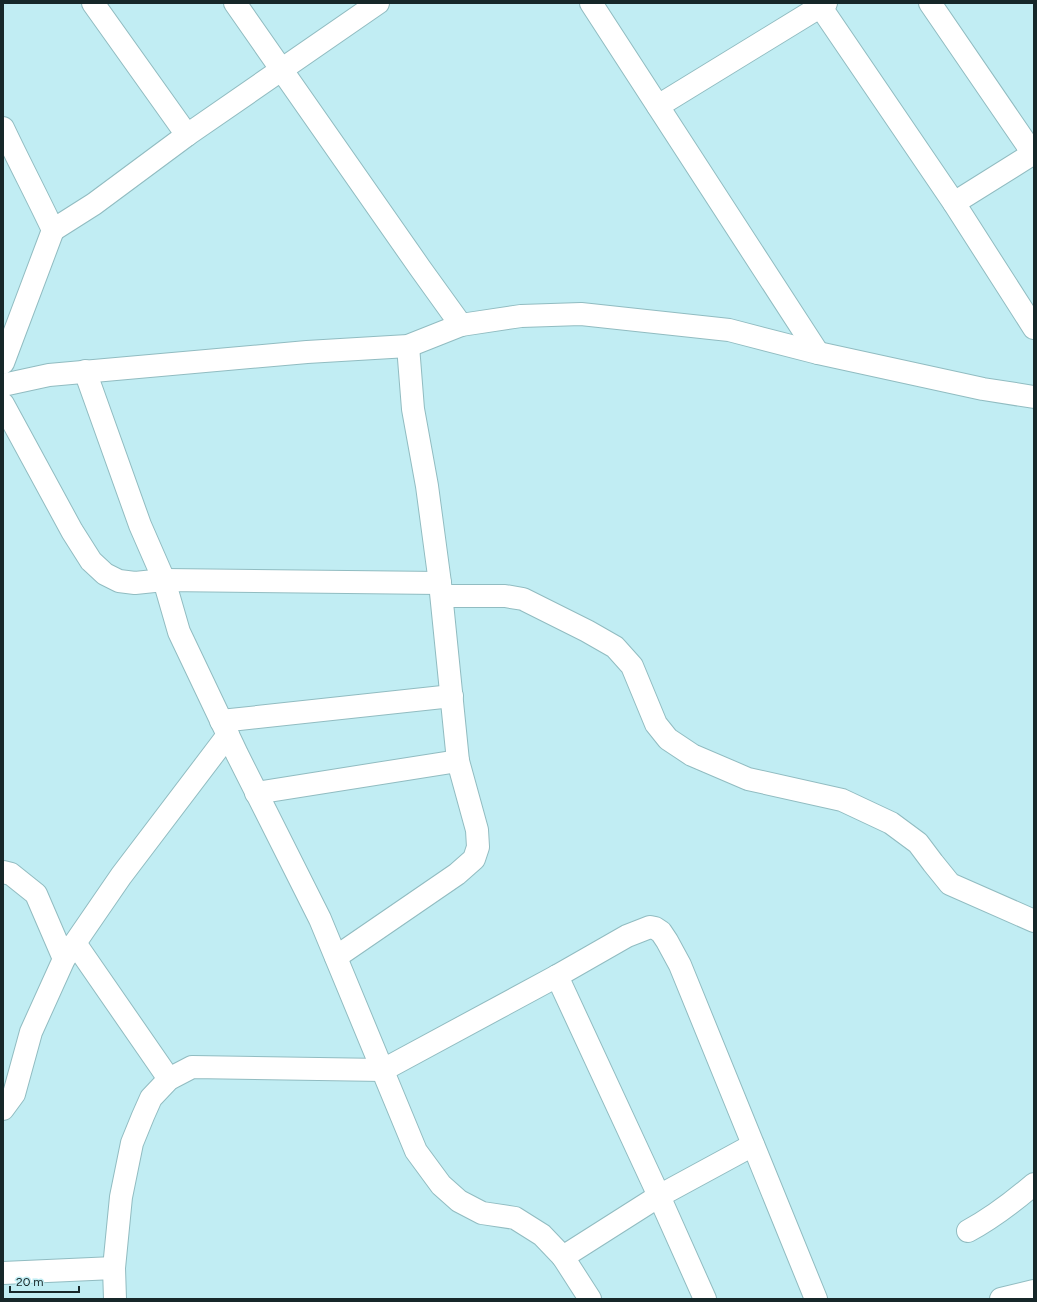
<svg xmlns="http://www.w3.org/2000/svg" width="1037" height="1302" font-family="Figtree,sans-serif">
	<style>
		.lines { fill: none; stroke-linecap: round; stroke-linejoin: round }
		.minor-casing { stroke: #91bcc1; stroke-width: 24 }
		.minor { stroke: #fff; stroke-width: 22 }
	</style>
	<rect width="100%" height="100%" fill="#c1edf3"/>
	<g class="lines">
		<!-- minor casing -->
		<g class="minor-casing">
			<g id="minor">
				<polyline points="93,3 187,135"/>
				<polyline points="235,3 420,268 461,325 521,316 581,314 729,330 818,353 983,389 1034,397"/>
				<polyline points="591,3 818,353"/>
				<polyline points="818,3 954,203 1034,328"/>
				<polyline points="930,3 1034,155"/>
				<polyline points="658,106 826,3"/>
				<path d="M3,128C19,162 37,196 53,230L94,204L187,135L378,3"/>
				<polyline points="954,203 1034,153"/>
				<polyline points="3,363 53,230"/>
				<polyline points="85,371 140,525 164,580 179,632 237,754 320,919 416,1151 441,1185 459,1201 482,1213 515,1218 542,1235 563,1257 590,1299"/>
				<polyline points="3,385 49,375 307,352 408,346 461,325"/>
				<polyline points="3,404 72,531 91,561 105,574 119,581 135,583 164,580 440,583"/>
				<polyline points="442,596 505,596 523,599 587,631 615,647 632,666 656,724 668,739 692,755 748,779 842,800 891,823 918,843 933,863 950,884 1034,921"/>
				<polyline points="221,721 452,696"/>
				<polyline points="256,793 458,761"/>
				<polyline points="3,872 11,874 36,894 64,959"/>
				<polyline points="75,943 169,1079"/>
				<polyline points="336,957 457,874 474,859 478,847 477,830 458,761 440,583 427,486 413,409 408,346"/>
				<polyline points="557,976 659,1196 705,1299"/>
				<polyline points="3,1109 14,1094 31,1032 64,959 121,876 228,735"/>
				<path d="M968,1231C992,1218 1013,1202 1034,1184"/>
				<polyline points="563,1257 659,1196 753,1145"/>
				<polyline points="3,1273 114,1268"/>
				<polyline points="115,1299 114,1268 121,1197 132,1143 143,1116 151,1098 169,1079 192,1067 383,1070 557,976 627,936 650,927 655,928 661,932 667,941 680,965 816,1299"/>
				<polyline points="1001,1299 1034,1291"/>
			</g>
		</g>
		<!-- minor -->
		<use href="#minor" class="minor"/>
	</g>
	<!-- border -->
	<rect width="1037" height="1302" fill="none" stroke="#162729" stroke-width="8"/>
	<!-- scale -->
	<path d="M10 1286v6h69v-6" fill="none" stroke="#162729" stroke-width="2"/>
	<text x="16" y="1286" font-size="12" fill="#162729" stroke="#c1edf3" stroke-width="3" paint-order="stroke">20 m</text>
</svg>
